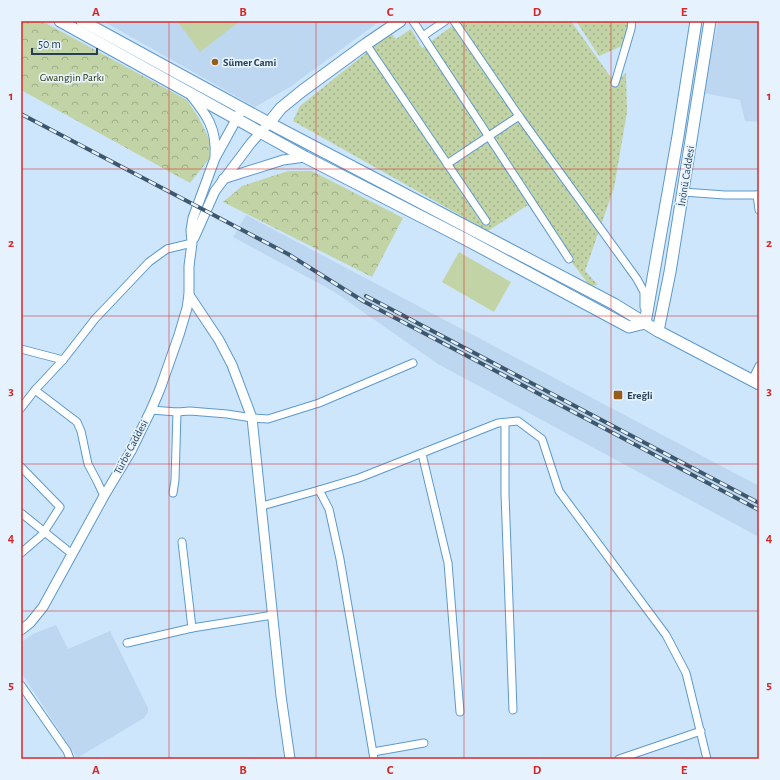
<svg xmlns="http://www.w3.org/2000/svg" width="780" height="780" font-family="'Alegreya Sans',sans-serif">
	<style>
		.built { fill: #bcd7ef }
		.grass { fill: #c2d4a6 }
		.forest { fill: url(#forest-crowns) }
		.garden { fill: url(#garden-dots) }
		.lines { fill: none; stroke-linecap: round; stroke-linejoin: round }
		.minor-casing { stroke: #5d99cc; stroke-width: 9 }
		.tertiary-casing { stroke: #5d99cc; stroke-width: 11 }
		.secondary-casing { stroke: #5d99cc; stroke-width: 13 }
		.minor { stroke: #fff; stroke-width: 7 }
		.tertiary { stroke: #fff; stroke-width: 9 }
		.secondary { stroke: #fff; stroke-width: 11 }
		.rail-casing { stroke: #3d576d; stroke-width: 4 }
		.rail { stroke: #e6f2fd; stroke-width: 2.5; stroke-dasharray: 8; stroke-linecap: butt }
		.grid { fill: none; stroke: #d62828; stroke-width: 1; stroke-opacity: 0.55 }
		.poi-dot { fill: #965d1a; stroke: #e6f2fd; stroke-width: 1.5 }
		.labels { text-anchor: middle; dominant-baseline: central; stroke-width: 3.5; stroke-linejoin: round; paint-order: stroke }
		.poi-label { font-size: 11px; font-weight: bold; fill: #253f55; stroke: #e6f2fd; text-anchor: start }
		.park-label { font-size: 11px; fill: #2b3909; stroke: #e6f2fd }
		.street-label { font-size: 11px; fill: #253f55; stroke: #e6f2fd }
		.neatline { fill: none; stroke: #d62828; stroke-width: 1.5 }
		.grid-label { font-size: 13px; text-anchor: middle; font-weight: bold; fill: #d62828 }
	</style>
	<defs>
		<pattern id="forest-crowns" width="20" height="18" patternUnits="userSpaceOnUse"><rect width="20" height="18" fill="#c2d4a6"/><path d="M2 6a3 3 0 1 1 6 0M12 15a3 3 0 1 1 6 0" fill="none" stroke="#9dad8a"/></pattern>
		<pattern id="garden-dots" width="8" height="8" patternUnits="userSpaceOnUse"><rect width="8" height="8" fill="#c2d4a6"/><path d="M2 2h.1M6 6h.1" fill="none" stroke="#9dad8a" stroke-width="1.8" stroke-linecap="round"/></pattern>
	</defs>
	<rect width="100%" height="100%" fill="#cee6fc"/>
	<!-- built -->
	<g class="built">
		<polygon points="103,21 380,21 290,87 255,107"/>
		<polygon points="718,21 759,21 759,122 745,121 740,100 703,93"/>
		<polygon points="246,215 759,486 759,537 438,364 333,291 233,237"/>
		<polygon points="56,625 68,649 110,631 148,708 148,712 144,718 77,758 21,672 21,643 33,634"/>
	</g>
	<!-- grass -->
	<g class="grass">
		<polygon points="180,21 240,21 200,52 178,22"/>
		<polygon points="459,252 511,282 494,312 442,282"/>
	</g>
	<!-- forest -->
	<g class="forest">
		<polygon points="21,21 42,21 187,100 199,118 210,141 209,159 190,183 21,90"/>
		<polygon points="288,171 312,171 403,218 372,277 223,202 242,186"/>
	</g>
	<!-- garden -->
	<g class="garden">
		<polygon points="459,21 571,21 615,83 626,73 627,112 614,188 585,271 598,285 590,286 528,205 488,231 293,121 300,106 391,33 396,39 411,29 422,48"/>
		<polygon points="576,21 628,21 628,27 622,46 599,56"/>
	</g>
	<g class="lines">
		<!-- minor casing -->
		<g class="minor-casing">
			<g id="minor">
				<polyline points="413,21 569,259"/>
				<polyline points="454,21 519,116 637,279 644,292 644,307"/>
				<polyline points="423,36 445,21"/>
				<polyline points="366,44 486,221"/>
				<polyline points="615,83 631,29 632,21"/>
				<polyline points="447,164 519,116"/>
				<polyline points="683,192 725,195 759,195"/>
				<polyline points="757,195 759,210"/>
				<polyline points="21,349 63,360"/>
				<polyline points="752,380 759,366"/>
				<polyline points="35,390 77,422 81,431 88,464 97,481 104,496"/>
				<polyline points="21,408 35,390 63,360 95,319 149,262 167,249 192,243"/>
				<polyline points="151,410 177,412 190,411 227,414 252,418 268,419 319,403 413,363"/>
				<polyline points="505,423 505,494 513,710"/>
				<polyline points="422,454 448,563 460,712"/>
				<polyline points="21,467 60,507 42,535 21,553"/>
				<polyline points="319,490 329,509 340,559 374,759"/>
				<polyline points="173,493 175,480 177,412"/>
				<polyline points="262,506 319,490 359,478 498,423 518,421 542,439 559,491 666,635 686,673 707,759"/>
				<polyline points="21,513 72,554"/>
				<polyline points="182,542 192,628 273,615"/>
				<polyline points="127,643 192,628"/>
				<polyline points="21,685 67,751 70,759"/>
				<polyline points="373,752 424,743"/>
				<polyline points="619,759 701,731"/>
			</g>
		</g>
		<!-- tertiary casing -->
		<g class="tertiary-casing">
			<g id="tertiary">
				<path d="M190,94C207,115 217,129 215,156"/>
				<polyline points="223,179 283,160 305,157"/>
				<polyline points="194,238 215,191 251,143 269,123"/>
				<polyline points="189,295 219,340 232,365 252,418 281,696 290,759"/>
				<polyline points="21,630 30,623 43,607 104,496 131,451 151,410 160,389 179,335 187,308 189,295 189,266 192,243 191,230 193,218 215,158 242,109"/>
			</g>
		</g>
		<!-- secondary casing -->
		<g class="secondary-casing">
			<g id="secondary">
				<polyline points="60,21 305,157 465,239 629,327 645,323"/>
				<polyline points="82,21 269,123 614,304 658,331 759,384"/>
				<polyline points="269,123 281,108 302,91 366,44 400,21"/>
				<polyline points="645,323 678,136 696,21"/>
				<polyline points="658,331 670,272 710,21"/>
			</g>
		</g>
		<!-- minor -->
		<use href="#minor" class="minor"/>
		<!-- tertiary -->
		<use href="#tertiary" class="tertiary"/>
		<!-- secondary -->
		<use href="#secondary" class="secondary"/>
		<!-- rail casing -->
		<g class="rail-casing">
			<g id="rail">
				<polyline points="21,114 288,254 363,301 759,510"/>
				<polyline points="366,296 759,503"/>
			</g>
		</g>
		<!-- rail -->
		<use href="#rail" class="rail"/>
	</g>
	<!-- grid -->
	<path class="grid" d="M169,21V759M316,21V759M464,21V759M611,21V759M21,169H759M21,316H759M21,464H759M21,611H759"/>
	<!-- markers -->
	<g class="poi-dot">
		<circle cx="215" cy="62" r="4"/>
		<rect x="613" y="390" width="10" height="10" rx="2"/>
	</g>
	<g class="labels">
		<!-- poi labels -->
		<g class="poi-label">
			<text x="223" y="62">Sümer Cami</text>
			<text x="627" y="395">Ereğli</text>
		</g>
		<!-- park labels -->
		<g class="park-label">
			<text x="72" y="77">Gwangjin Parkı</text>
		</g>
		<!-- street labels -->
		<g class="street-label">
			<text transform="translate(686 176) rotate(-81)">İnönü Caddesi</text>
			<text transform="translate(131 447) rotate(-62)">Türbe Caddesi</text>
		</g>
	</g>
	<!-- border -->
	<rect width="780" height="780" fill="none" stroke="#e6f2fd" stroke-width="44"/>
	<!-- scale -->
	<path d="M32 48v6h65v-6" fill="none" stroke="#253f55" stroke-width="2"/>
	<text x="38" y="48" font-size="12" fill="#253f55" stroke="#e6f2fd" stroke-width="3" paint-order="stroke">50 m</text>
	<rect x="22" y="22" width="736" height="736" class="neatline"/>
	<g class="grid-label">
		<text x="96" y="16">A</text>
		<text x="243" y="16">B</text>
		<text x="390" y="16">C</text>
		<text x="537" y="16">D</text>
		<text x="684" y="16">E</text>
		<text x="11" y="100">1</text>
		<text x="769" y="100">1</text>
		<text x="11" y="247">2</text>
		<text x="769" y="247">2</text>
		<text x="11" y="395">3</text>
		<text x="769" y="395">3</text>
		<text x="11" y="542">4</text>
		<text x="769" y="542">4</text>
		<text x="11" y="689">5</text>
		<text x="769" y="689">5</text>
		<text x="96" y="774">A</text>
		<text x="243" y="774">B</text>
		<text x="390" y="774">C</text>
		<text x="537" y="774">D</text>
		<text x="684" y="774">E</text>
	</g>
</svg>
